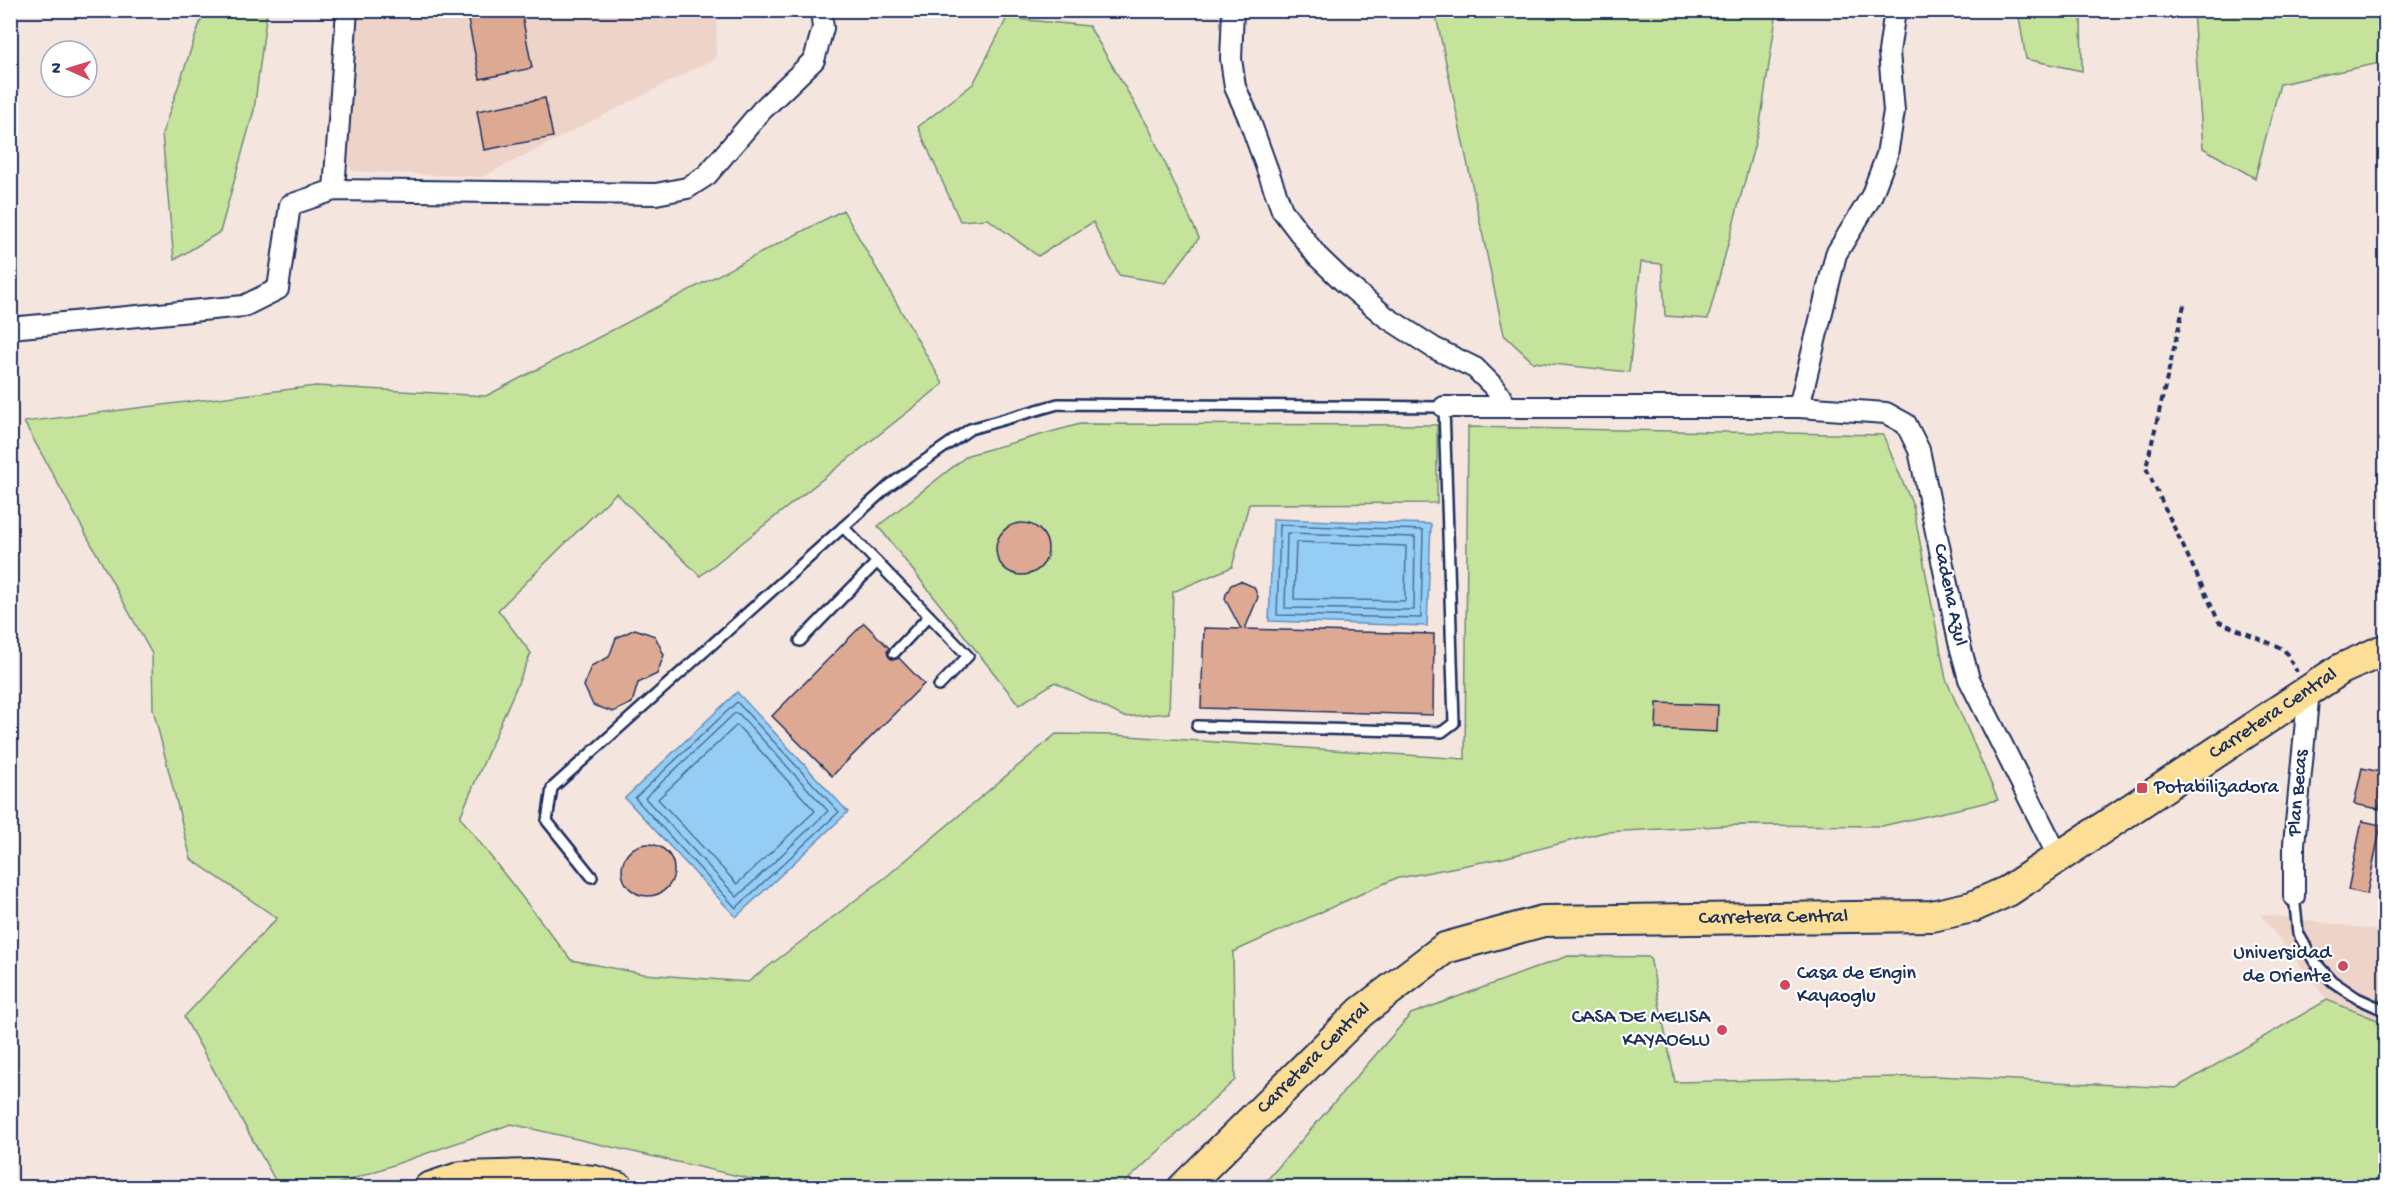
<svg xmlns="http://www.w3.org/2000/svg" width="2396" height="1198" font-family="'Gochi Hand',sans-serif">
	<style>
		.built { fill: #eed3c8 }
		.green { fill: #c5e39b; stroke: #70897c; stroke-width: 1.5 }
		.water { fill: #95cdf4; stroke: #648eb8; stroke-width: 1.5 }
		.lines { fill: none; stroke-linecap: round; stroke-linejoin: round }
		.shore { stroke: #4c6e9a; stroke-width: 1.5 }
		.building { fill: #dea993; stroke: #1b2f5e; stroke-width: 1.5 }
		.service-casing { stroke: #1b2f5e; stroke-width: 14 }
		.minor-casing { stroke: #1b2f5e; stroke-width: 24 }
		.primary-casing { stroke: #1b2f5e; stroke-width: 34 }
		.path { stroke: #1b2f5e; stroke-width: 4; stroke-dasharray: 6 4.5; stroke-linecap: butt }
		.service { stroke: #fff; stroke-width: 9 }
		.minor { stroke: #fff; stroke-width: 20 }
		.primary { stroke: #fcde96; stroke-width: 30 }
		.poi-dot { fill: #d1495b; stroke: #fff; stroke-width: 2 }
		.labels { text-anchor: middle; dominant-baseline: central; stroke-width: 4.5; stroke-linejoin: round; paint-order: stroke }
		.street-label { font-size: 20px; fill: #1b2f5e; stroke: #fff }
		.poi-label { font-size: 20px; fill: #1b2f5e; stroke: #fff; text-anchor: start }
	</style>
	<rect width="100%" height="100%" fill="#f5e5df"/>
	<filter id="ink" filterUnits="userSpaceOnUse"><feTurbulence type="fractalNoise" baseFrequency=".0167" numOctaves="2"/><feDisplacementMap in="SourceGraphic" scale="12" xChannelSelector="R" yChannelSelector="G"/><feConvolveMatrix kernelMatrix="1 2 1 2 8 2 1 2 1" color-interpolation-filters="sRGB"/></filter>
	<g filter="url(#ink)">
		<!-- built -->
		<g class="built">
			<polygon points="355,11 717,11 716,58 482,177 352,171 341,145"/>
			<polygon points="2260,914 2385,931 2385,1023 2327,1000"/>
		</g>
		<!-- green -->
		<g class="green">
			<polygon points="204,11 267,11 254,110 220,232 174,260 162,134"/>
			<polygon points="1435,11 1777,11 1760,124 1708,319 1665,316 1662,264 1641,262 1629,372 1533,362 1504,335"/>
			<polygon points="2018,11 2093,11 2081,13 2082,71 2026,59"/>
			<polygon points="2193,11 2385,11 2385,62 2280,84 2255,178 2203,148"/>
			<polygon points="1007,18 1089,26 1149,128 1199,238 1165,283 1119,275 1093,222 1038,256 988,219 960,221 918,127 973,84"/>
			<polygon points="843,210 943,384 700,576 616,493 498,610 531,653 460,817 571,960 644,974 748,982 887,876 1056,734 1113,735 1465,759 1468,427 1883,435 1913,506 1946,679 1998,800 1882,826 1738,825 1605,832 1503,858 1394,879 1233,952 1235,1080 1120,1187 786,1187 511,1124 330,1187 279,1187 184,1017 277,918 191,859 153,709 152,654 24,422 316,386 486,396"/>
			<polygon points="1080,424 1437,425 1437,503 1249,504 1232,567 1173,592 1169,713 1124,717 1055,682 1019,705 878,526 968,455"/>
			<polygon points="1568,956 1650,957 1675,1082 1937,1076 2176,1088 2327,1000 2385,1023 2385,1187 1261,1187 1411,1014"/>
		</g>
		<!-- water -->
		<g class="water">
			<polygon points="1273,519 1431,524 1427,626 1269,621"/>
			<polygon points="737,692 848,812 736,917 625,798"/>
		</g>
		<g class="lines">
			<!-- shore -->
			<g class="shore">
				<polygon points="1280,525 1423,530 1421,618 1277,615"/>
				<polygon points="1287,533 1415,537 1414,610 1285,608"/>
				<polygon points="1296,542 1406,546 1405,601 1294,599"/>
				<polygon points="737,702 839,812 736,908 635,798"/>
				<polygon points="735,713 739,714 828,811 737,897 645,798"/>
				<polygon points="737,725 815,811 737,884 658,799"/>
			</g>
		</g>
		<!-- building -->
		<g class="building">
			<polygon points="466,10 521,10 532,68 480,79"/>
			<polygon points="545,98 553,137 484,150 477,111"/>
			<circle cx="1022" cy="549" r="26"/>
			<polygon points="1240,581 1254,587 1258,597 1245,629 1434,634 1433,715 1201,708 1204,628 1241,629 1225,599 1226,594 1231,585"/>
			<polygon points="864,623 889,648 887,652 889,657 893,660 899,658 924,684 832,776 772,716"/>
			<polygon points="635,629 655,636 664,655 657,674 638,683 632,703 613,712 593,705 584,686 591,666 609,657 616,638"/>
			<polygon points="1657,703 1718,705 1717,732 1656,729"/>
			<polygon points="2362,768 2385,773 2379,809 2354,804"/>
			<polygon points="2362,821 2381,825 2367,894 2348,890"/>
			<circle cx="648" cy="870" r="26"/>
		</g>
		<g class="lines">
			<!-- service casing -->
			<g class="service-casing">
				<g id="service">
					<polyline points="843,527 968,656 939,686"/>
					<polyline points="800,641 877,562"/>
					<polyline points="894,653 929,616"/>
					<polyline points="592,877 547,821 552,788 890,485 970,429 1058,404 1444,407 1454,723 1442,732 1197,726"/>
					<polyline points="2294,896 2298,933 2314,961 2332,981 2357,998 2386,1011"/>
				</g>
			</g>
			<!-- minor casing -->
			<g class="minor-casing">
				<g id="minor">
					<polyline points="1233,10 1231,59 1235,87 1248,116 1282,210 1317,256 1343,281 1386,317 1434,348 1475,368 1495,388 1507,407"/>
					<polyline points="334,190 347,10"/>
					<polyline points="10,328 244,306 278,289 290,205 334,190 656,194 687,188 707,175 762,110 814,60 823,28 821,10"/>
					<polyline points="1444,407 1799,407 1886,413 1906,424 1919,450 1959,642 1969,679 2059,858"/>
					<polyline points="1799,407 1836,254 1871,197 1887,155 1894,111 1889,52 1895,10"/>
					<polyline points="2294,896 2294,844 2309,690"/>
				</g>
			</g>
			<!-- primary casing -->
			<g class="primary-casing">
				<g id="primary">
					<polyline points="429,1188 462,1177 531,1175 594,1181 619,1188"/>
					<path id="s1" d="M1183,1188L1361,1012L1445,948L1543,921L1932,916L1972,907L2008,891L2341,669L2386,649"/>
				</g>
			</g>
			<!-- path -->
			<polyline class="path" points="2184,305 2146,468 2219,622 2284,649 2297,672"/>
			<!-- service -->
			<use href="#service" class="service"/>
			<!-- minor -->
			<use href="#minor" class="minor"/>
			<!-- primary -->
			<use href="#primary" class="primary"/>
		</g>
	</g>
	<!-- markers -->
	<g class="poi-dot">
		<rect x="2136" y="782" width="12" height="12" rx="3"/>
		<circle cx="2343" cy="966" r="6"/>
		<circle cx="1785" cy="985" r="6"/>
		<circle cx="1722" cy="1030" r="6"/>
	</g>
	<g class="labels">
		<!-- street labels -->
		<g class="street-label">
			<text transform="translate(1949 595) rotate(78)">Cadena Azul</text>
			<text stroke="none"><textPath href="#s1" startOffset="1246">Carretera Central</textPath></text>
			<text transform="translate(2299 793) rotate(-85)">Plan Becas</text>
			<text stroke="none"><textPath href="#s1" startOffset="688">Carretera Central</textPath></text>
			<text stroke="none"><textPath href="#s1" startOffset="184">Carretera Central</textPath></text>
		</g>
		<!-- poi labels -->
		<g class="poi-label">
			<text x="2154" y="788">Potabilizadora</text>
			<text x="2331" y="954" text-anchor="end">Universidad<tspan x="2331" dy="23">de Oriente</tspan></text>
			<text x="1797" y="974">Casa de Engin<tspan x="1797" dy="23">Kayaoglu</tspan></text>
			<text x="1710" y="1018" text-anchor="end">CASA DE MELISA<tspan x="1710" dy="23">KAYAOGLU</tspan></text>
		</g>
	</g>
	<!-- margin -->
	<rect width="2396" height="1198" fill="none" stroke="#fff" stroke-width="36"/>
	<rect x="18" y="18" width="2360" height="1162" fill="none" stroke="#1b2f5e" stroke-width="2" filter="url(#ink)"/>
	<!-- north arrow -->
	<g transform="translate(69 69) rotate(274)"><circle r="28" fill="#ffffff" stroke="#a4acbf" stroke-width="1.5"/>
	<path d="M0-4.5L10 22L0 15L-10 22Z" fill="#d1495b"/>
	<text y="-9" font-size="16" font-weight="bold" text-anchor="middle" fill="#1b2f5e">N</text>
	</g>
</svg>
